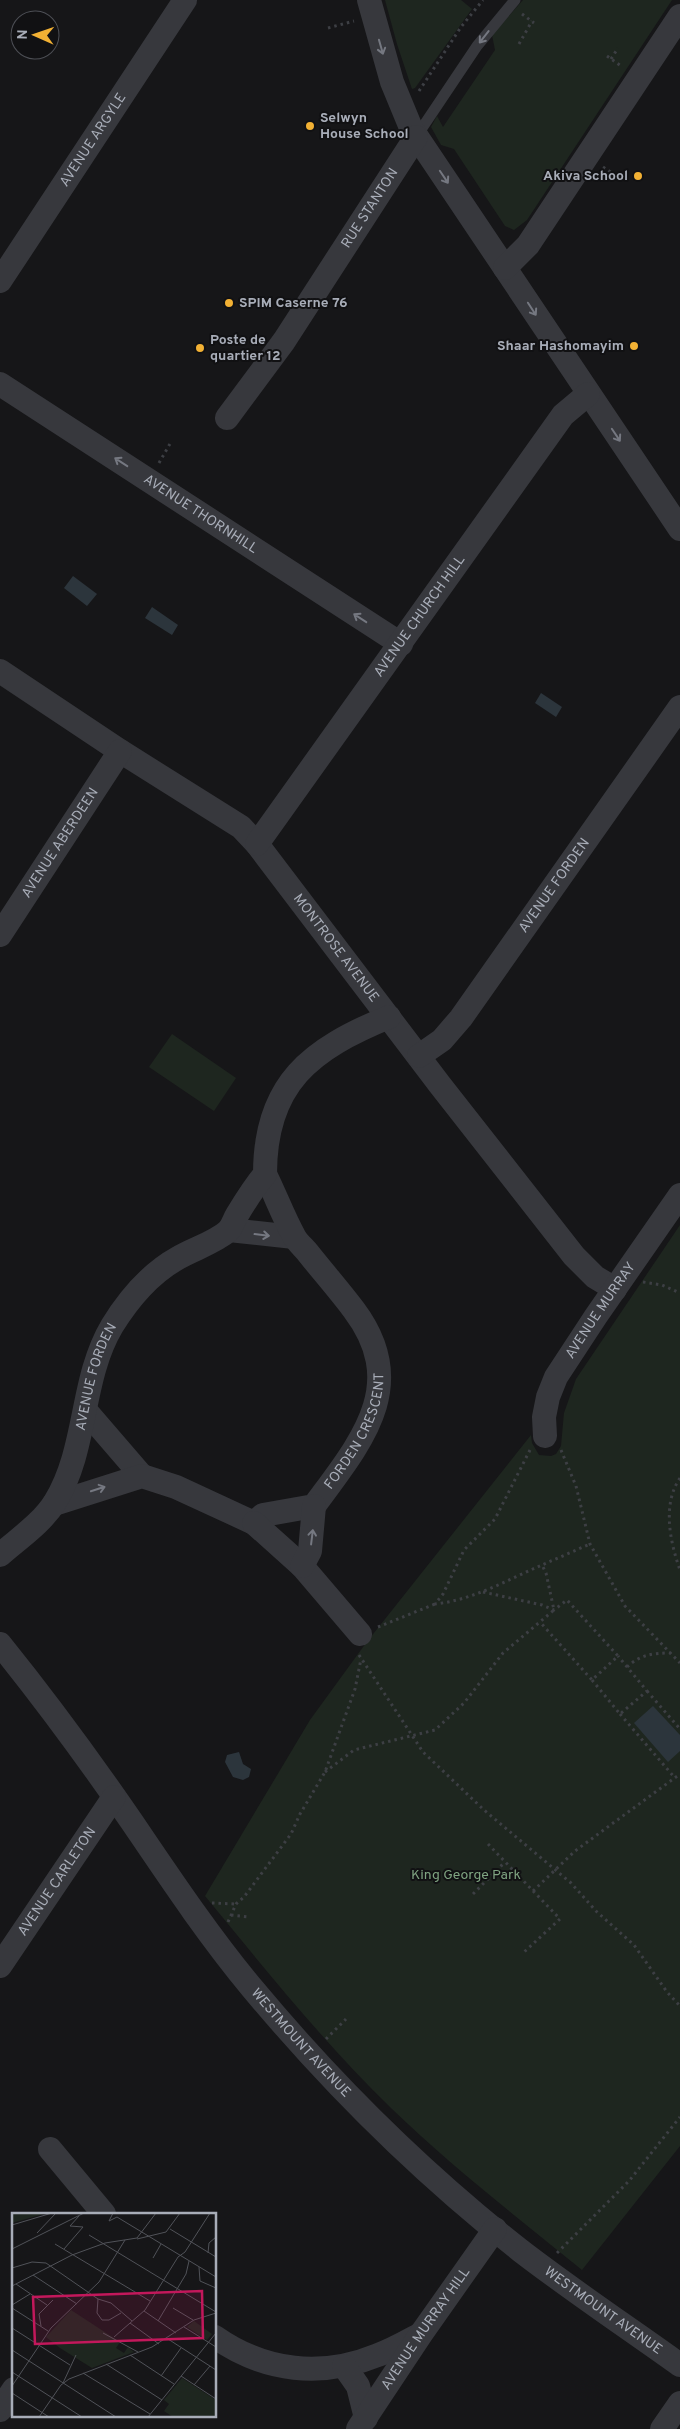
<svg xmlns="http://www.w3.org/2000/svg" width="680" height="2429" font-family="Overpass,sans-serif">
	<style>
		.green { fill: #1e261f }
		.water { fill: #2c353c }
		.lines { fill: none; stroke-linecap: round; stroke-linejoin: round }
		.path { stroke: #3d3f44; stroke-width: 3; stroke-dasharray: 2.5 4; stroke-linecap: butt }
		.service { stroke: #37383d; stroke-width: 11 }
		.minor { stroke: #37383d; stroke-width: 24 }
		.oneway { stroke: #757881 }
		.poi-dot { fill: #f2b134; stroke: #111113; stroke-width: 2 }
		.labels { text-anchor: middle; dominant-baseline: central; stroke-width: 4; stroke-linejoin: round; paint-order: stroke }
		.poi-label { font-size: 14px; font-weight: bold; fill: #a8adb8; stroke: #111113; text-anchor: start }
		.street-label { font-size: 14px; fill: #a8adb8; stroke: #111113 }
		.park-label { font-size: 14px; fill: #7fa381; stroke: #111113 }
		.inset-road { fill: none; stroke: #505258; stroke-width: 1 }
		.view { fill: #c2185b; fill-opacity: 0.15; stroke: #c2185b; stroke-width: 2.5 }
		.inset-edge { fill: none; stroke: #a8adb8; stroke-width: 2.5 }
	</style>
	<rect width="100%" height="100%" fill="#161618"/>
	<!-- green -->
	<g class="green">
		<polygon points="385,0 461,0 472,9 415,88 412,89 397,44"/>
		<polygon points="523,0 672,0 527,220 514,230 505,226 454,149 441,145 431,127 437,116 443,127 495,50 492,35"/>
		<polygon points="172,1034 236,1078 214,1111 149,1067"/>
		<path d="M680,1225V2146L582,2270C518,2218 451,2166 392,2109C324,2043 265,1969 205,1896L310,1720L366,1643L531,1435L532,1443L539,1455L551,1456L556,1454L561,1446L564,1413L576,1379Z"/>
	</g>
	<!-- water -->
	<g class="water">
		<polygon points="73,576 97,594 87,606 64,588"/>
		<polygon points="152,607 178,625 172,635 145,618"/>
		<polygon points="541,693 562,707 556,717 535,703"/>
		<polygon points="653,1706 680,1735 680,1751 668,1762 634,1723"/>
		<polygon points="239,1752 243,1764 251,1769 249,1777 243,1780 233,1777 225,1762 227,1755"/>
	</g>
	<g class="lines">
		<!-- path -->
		<g class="path">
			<polyline points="522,14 534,23"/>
			<polyline points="328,28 354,21"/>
			<polyline points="519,44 532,21"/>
			<polyline points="607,56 621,66"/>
			<polyline points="611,59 618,48"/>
			<polyline points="419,91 461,27 483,0"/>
			<polyline points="603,167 615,175"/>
			<polyline points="159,463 171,442"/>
			<polyline points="643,1282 662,1285 680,1293"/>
			<path d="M530,1450L495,1519L464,1550L443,1594L435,1604C473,1600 507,1580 542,1565"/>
			<polyline points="561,1450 576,1486 590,1544 625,1606 680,1663"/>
			<path d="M680,1478C662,1504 670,1542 680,1570"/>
			<polyline points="483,1592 542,1605 554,1610 567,1600 618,1656 592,1680 540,1622"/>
			<polyline points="378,1627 435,1604"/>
			<polyline points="359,1655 423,1752 484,1810 571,1883 596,1911 634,1945 667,1992 680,2006"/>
			<path d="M627,1667C640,1655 652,1653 670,1653"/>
			<polyline points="592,1680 620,1714 647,1691 618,1656"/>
			<polyline points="647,1691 680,1729"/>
			<polyline points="620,1714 675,1778"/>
			<polyline points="325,1772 354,1750 435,1730 464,1703 503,1653 554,1610 546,1573 542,1565 590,1544"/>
			<polyline points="488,1844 560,1919 523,1953"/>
			<polyline points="533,1891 575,1851 680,1774"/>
			<polyline points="473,1894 505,1862"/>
			<polyline points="212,1903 236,1904"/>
			<polyline points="231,1915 249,1917"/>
			<polyline points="228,1922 236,1904 244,1897 291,1834 300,1814 325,1772 355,1689 361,1659"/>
			<polyline points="326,2039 346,2019"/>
			<polyline points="557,2253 629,2181 680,2117"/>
		</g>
		<!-- service -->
		<polyline class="service" points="416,137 477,46 515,0"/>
		<!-- minor -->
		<g class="minor">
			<polyline points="369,0 392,82 411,128 680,529"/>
			<polyline points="505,268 528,245 680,16"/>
			<path id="s1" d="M0,281L185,0"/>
			<path id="s2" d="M0,384L401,644"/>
			<path id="s3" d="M227,418L284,341L416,137"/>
			<path id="s4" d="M0,671L120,751L241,827L257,844L440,1085L574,1256L595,1277L615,1289"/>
			<path id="s5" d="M257,844L563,415L588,394"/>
			<path id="s6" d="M0,935L120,751"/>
			<path id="s7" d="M419,1056L442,1040L461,1018L680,707"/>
			<polyline points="229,1230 294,1237"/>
			<polyline points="86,1411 142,1476"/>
			<path id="s8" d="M545,1436L544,1417L548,1397L556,1377L596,1316L680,1195"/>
			<path id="s9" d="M54,1504L142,1476L176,1487L254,1523L263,1515L314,1506C360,1443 411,1386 354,1310C339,1290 323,1272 308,1253C304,1248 297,1242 294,1236C283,1216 275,1194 265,1174"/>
			<polyline points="254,1523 302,1566 360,1634"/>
			<path id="s10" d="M0,1555C18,1539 42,1523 55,1502C88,1448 80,1380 112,1326C128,1300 151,1273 178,1258C193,1249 214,1243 228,1231C232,1227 234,1220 237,1215C246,1200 254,1187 265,1174C265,1083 311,1049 389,1017"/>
			<polyline points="302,1566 310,1551 314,1506"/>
			<path id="s11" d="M0,1644C46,1701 90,1761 132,1822C170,1878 208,1935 252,1988C332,2084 423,2174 521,2251C573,2291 627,2327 680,2365"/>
			<path id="s12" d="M0,1966L114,1797"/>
			<polyline points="50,2149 104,2214"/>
			<path d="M215,2337C265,2372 322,2378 378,2355C392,2350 406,2342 419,2335"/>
			<polyline points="344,2366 358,2386 366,2418"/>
			<polyline points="0,2410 14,2389"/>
			<path id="s13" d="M358,2429L421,2334L495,2229"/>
			<polyline points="662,2429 680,2403"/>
		</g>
	</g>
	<!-- one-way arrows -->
	<defs><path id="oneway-shaft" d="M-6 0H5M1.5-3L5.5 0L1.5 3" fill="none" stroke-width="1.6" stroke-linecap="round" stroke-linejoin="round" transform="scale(1.25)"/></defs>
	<g class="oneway">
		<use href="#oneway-shaft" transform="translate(484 37) rotate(128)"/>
		<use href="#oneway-shaft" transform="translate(381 47) rotate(74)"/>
		<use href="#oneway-shaft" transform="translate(444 177) rotate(56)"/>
		<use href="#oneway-shaft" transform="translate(532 309) rotate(57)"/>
		<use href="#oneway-shaft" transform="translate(616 435) rotate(56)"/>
		<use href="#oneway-shaft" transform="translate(121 462) rotate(-147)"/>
		<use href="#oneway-shaft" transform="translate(360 618) rotate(-147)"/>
		<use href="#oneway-shaft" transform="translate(262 1235) rotate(7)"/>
		<use href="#oneway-shaft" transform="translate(98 1489) rotate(-18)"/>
		<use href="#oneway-shaft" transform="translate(312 1537) rotate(-83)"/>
	</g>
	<!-- markers -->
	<g class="poi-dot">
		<circle cx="310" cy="126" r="5"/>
		<circle cx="638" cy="176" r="5"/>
		<circle cx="229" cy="303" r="5"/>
		<circle cx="634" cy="346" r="5"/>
		<circle cx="200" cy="348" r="5"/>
	</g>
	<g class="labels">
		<!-- poi labels -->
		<g class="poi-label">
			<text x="320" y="118">Selwyn<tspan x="320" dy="16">House School</tspan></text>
			<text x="628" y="176" text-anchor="end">Akiva School</text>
			<text x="239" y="303">SPIM Caserne 76</text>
			<text x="210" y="340">Poste de<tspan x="210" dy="16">quartier 12</tspan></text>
			<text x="624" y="346" text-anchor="end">Shaar Hashomayim</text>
		</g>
		<!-- street labels -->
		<g class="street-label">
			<text stroke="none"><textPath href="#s1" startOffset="169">AVENUE ARGYLE</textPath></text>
			<text stroke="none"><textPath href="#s3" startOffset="254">RUE STANTON</textPath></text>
			<text stroke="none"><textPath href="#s2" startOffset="239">AVENUE THORNHILL</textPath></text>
			<text stroke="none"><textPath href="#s5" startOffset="280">AVENUE CHURCH HILL</textPath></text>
			<text stroke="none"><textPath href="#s6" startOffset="110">AVENUE ABERDEEN</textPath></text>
			<text stroke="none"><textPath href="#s7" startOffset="219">AVENUE FORDEN</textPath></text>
			<text stroke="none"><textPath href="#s4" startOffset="441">MONTROSE AVENUE</textPath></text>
			<text stroke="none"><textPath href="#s8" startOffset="141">AVENUE MURRAY</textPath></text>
			<text stroke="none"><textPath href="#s10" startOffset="209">AVENUE FORDEN</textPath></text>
			<text stroke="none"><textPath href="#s9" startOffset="365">FORDEN CRESCENT</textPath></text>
			<text stroke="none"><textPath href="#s12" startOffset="102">AVENUE CARLETON</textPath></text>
			<text stroke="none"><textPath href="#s11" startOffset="500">WESTMOUNT AVENUE</textPath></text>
			<text stroke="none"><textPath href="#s11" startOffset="905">WESTMOUNT AVENUE</textPath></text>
			<text stroke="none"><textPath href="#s13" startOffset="121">AVENUE MURRAY HILL</textPath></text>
		</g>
		<!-- park labels -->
		<g class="park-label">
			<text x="466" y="1875">King George Park</text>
		</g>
	</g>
	<!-- overview -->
	<g transform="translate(12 2213)">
		<rect width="204" height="204" fill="#161618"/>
		<path d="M0,0H35L0,10ZM59,97L108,129L104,135L112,140L116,134L122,139L80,155L48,135L34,124ZM182,108L200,121L195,127L175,114ZM170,165L204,187V204H161L152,198L157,191L152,187Z" fill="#1e261f"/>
		<path class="inset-road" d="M101,0L97,8L105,4L204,64M0,12L40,0M158,16L204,44M25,20L44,0M77,22L204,99M125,26L154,19L168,0M43,31L138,88M0,36L72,0M52,36L71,14L58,13L67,3M196,40L197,30L204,24M141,45L149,31M187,54L188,68L204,75M0,55L20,49L34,50L86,86L99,90L120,108M21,62L65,91M4,71L35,92M0,73L60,42L93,30L125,25L144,0M86,86L85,100L90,107H97L109,100M0,92L18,81M0,95L36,118M161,95L181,107M132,98L164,120M146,108L174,61L177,48M118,110L147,131M29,113L27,101L41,87M172,114L204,134M0,115L58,152M91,120L126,139M102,124L133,97L166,44L173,39L198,0M156,126L204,157M0,137L104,204M118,142L162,171M94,151L150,187M0,159L70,204M71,160L138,201M149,163L169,135M169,163L204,186M51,170L64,142M182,172L198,153M0,173L39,115L87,69L113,27M0,180L37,204M27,204L49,172L57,166L140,134L182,107L204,100M136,204L204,120"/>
		<path class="view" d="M190,78L191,125L23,131L21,84Z"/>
		<rect width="204" height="204" class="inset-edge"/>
	</g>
	<!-- north arrow -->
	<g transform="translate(35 35) rotate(272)"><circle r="24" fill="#111113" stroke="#4d4f55"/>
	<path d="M0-4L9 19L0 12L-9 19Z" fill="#f2b134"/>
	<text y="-8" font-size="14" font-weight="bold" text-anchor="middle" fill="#a8adb8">N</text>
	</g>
</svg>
